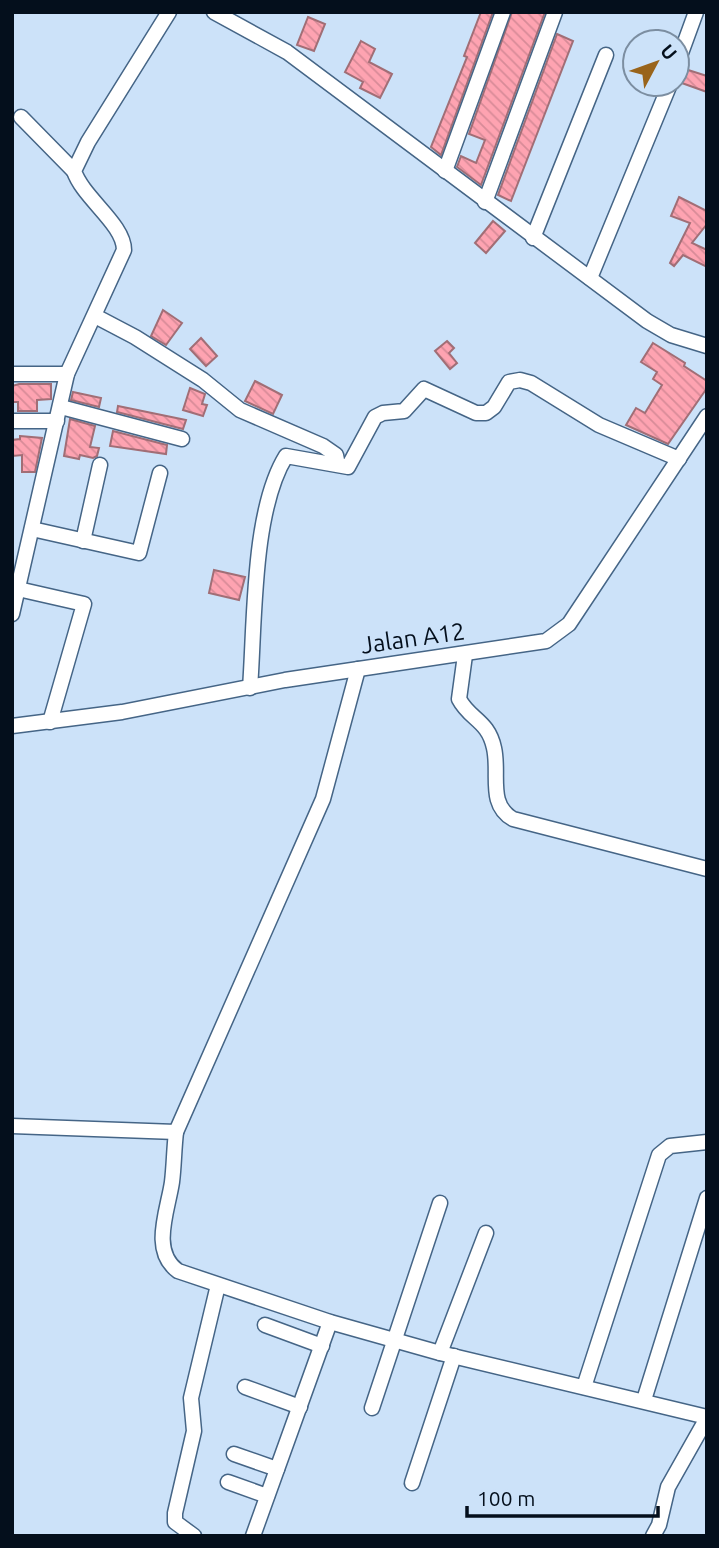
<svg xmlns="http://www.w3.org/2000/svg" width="719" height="1548" font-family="Ubuntu,sans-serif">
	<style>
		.building { fill: url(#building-back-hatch); stroke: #a16e76; stroke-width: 2 }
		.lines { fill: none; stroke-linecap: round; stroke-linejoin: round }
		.minor-casing { stroke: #456586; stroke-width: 17 }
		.minor { stroke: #fff; stroke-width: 14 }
		.labels { text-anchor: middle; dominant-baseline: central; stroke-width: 6; stroke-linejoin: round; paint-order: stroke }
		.street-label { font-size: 24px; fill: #040f1c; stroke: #cce2f9 }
	</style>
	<defs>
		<pattern id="building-back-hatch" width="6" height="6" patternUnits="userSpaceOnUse" patternTransform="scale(1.75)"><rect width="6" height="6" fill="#fea3b1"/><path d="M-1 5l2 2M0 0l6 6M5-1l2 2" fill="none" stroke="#d88b98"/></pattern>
	</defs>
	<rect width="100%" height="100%" fill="#cce2f9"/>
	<!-- building -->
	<g class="building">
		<polygon points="481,12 493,12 441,155 431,147 467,57 464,56"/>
		<polygon points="512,12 545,12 481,185 457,167 461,156 476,163 485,140 469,134"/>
		<polygon points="308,17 325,24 314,51 297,45"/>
		<polygon points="557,34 573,41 511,201 498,195"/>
		<polygon points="361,41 375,49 369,62 392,74 380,98 360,88 363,82 345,72"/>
		<polygon points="685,69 707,76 707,92 679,82 680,73"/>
		<polygon points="679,197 707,211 707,224 692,243 707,250 707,267 683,255 674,266 670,263 690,223 671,216"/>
		<polygon points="493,221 505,231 486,253 475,243"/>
		<polygon points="163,310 182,323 166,345 151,336"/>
		<polygon points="201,338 217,356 206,366 190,349"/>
		<polygon points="447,341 454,348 449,353 457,363 450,369 435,351"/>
		<polygon points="653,343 685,363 684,366 707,381 707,388 668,444 626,425 636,408 645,413 662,385 653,379 657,372 641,362"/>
		<polygon points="255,381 282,395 273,414 245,401"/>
		<polygon points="19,384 51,384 51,399 37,400 37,411 18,411 18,402 12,402 12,386"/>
		<polygon points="190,388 205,394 202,404 207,405 203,416 183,410"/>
		<polygon points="73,392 101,398 99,407 71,400"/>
		<polygon points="118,406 186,420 183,429 117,412"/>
		<polygon points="70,419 95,426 90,447 99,448 97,456 93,458 80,455 79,459 64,456"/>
		<polygon points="113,431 167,445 166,454 110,446"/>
		<polygon points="20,436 42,438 35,472 22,472 22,455 13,456 12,440 20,439"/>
		<polygon points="214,570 245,577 239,600 209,593"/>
	</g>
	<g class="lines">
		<!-- minor casing -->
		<g class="minor-casing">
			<g id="minor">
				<polyline points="214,12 287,52 647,321 671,335 707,346"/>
				<polyline points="677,64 696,12"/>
				<polyline points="21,117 74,171"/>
				<polyline points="445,171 503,12"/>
				<polyline points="485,202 555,12"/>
				<polyline points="533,238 606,55"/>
				<polyline points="590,278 670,84"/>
				<polyline points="95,316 135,337 203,380 240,410 323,446 336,455 337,460 334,462"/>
				<polyline points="12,374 67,374"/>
				<polyline points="61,407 182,439"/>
				<polyline points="12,421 57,421"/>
				<polyline points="32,529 139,553 160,473"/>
				<polyline points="83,541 100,465"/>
				<polyline points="18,589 84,604 50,722"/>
				<path d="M12,614L67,374L124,250C124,224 83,198 74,171L88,142L169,12"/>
				<path d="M465,655L459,699C470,720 488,720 494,748C500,774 487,804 513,819L707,869"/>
				<path d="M250,688C255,622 252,511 286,456L348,467L375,417L383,413L404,411L424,389L476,413H486L494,407L509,382L520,380L531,383L599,425L679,459"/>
				<polyline points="12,726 122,712 285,680 546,641 569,624 707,416"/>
				<path d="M12,1126L176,1132C174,1149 174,1166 172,1182C168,1210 150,1251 178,1271L330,1322L440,1353L707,1417"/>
				<polyline points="176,1132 323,799 358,669"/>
				<polyline points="265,1325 322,1346"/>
				<polyline points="440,1353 486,1233"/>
				<polyline points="245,1387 300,1407"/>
				<polyline points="584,1387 659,1155 670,1146 707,1142"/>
				<polyline points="644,1400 707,1198"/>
				<polyline points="372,1408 440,1203"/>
				<polyline points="234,1454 277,1469"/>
				<polyline points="228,1482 267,1496"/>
				<polyline points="412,1483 454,1356"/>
				<polyline points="194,1536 175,1522 175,1513 194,1431 191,1398 218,1285"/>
				<polyline points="253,1536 330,1322"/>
				<polyline points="653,1536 659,1525 668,1487 707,1418"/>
			</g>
		</g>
		<!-- minor -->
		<use href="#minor" class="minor"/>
	</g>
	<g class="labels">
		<!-- street labels -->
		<g class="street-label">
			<text transform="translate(413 638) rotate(-8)">Jalan A12</text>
		</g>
	</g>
	<!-- border -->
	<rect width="719" height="1548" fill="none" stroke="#040f1c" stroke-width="28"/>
	<!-- north arrow -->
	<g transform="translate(656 63) rotate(49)"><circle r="33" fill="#cce2f9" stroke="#7c8ea1" stroke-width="2"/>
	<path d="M0-5L12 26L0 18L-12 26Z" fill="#99641b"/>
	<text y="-10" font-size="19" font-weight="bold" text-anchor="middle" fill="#040f1c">U</text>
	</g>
	<!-- scale -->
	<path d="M467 1506v10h191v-10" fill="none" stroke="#040f1c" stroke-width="3.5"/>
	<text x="477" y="1506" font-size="21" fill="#040f1c" stroke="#cce2f9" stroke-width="5" paint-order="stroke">100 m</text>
</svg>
